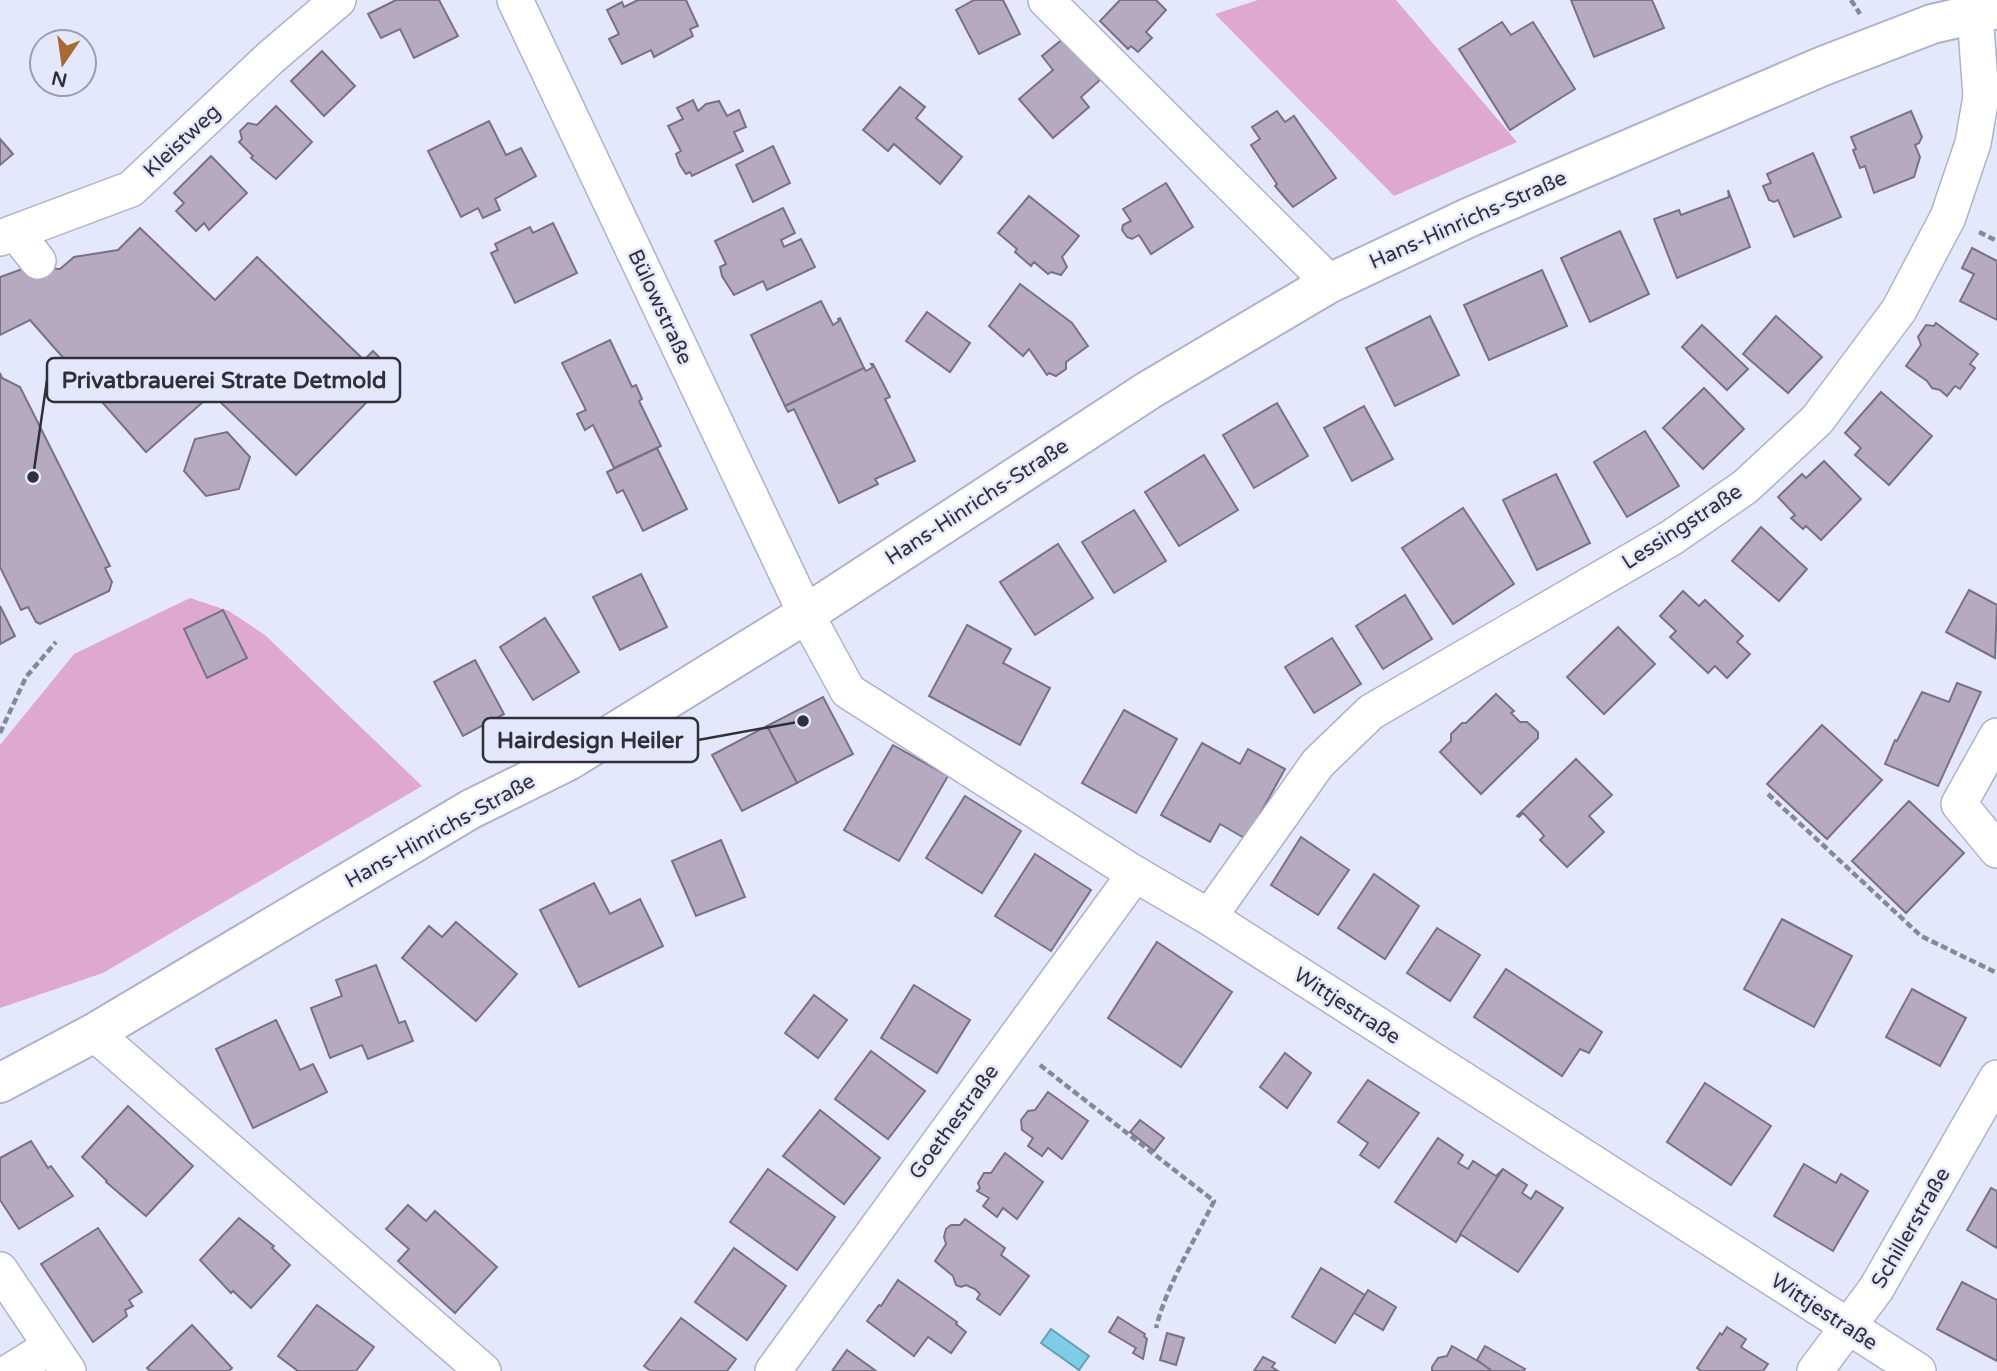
<svg xmlns="http://www.w3.org/2000/svg" width="1997" height="1371" font-family="'Varela Round',sans-serif">
	<style>
		.green { fill: #dfa8d1 }
		.water { fill: #7dcde8; stroke: #669eb4; stroke-width: 2 }
		.building { fill: #b5aac0; stroke: #7b7186; stroke-width: 2 }
		.lines { fill: none; stroke-linecap: round; stroke-linejoin: round }
		.minor-casing { stroke: #aeb2c9; stroke-width: 38 }
		.major-casing { stroke: #aeb2c9; stroke-width: 42 }
		.path { stroke: #868896; stroke-width: 4.5; stroke-dasharray: 7 3.5; stroke-linecap: butt }
		.minor { stroke: #fff; stroke-width: 35 }
		.major { stroke: #fff; stroke-width: 38 }
		.labels { text-anchor: middle; dominant-baseline: central; stroke-width: 5; stroke-linejoin: round; paint-order: stroke }
		.street-label { font-size: 21px; fill: #2f3039; stroke: #e5e8fc }
		.leader { fill: none; stroke: #2f3039; stroke-width: 2.5 }
		.callout-dot { fill: #2f3039; stroke: #e5e8fc; stroke-width: 2.5 }
		.callout { fill: #e5e8fc; stroke: #2f3039; stroke-width: 2.5 }
		.callout-label { font-size: 23px; text-anchor: middle; font-weight: bold; fill: #2f3039 }
	</style>
	<rect width="100%" height="100%" fill="#e5e8fc"/>
	<!-- green -->
	<g class="green">
		<polygon points="1258,0 1396,0 1517,142 1394,196 1215,14"/>
		<polygon points="190,598 229,611 265,635 422,786 103,973 0,1008 0,745 74,654"/>
	</g>
	<!-- water -->
	<polygon class="water" points="1051,1329 1089,1356 1079,1370 1041,1343"/>
	<!-- building -->
	<g class="building">
		<polygon points="396,0 439,0 458,36 414,58 400,29 381,38 368,14"/>
		<polygon points="638,0 686,0 698,26 690,29 693,36 654,57 651,50 622,64 609,39 619,34 607,10 622,2 624,7"/>
		<polygon points="974,0 1003,0 1020,34 979,54 956,10"/>
		<polygon points="1120,0 1156,0 1166,10 1146,32 1152,38 1138,52 1131,46 1128,49 1100,21"/>
		<polygon points="1571,0 1652,0 1664,28 1594,57"/>
		<polygon points="1502,22 1511,35 1533,22 1575,89 1510,130 1459,49"/>
		<polygon points="1064,38 1100,80 1081,97 1089,107 1053,138 1019,99 1053,70 1042,56"/>
		<polygon points="322,51 355,86 324,116 291,81"/>
		<polygon points="900,87 925,107 916,118 962,157 940,184 894,144 888,151 863,130"/>
		<polygon points="693,100 698,111 706,104 719,101 727,116 739,110 746,127 734,132 743,151 692,176 690,172 686,174 680,165 676,154 681,151 668,126 683,119 677,108"/>
		<polygon points="276,106 312,142 276,179 251,158 253,156 239,142 242,139 240,131 248,123 257,125"/>
		<polygon points="1277,111 1285,122 1294,116 1336,178 1293,207 1275,186 1277,184 1251,145 1260,139 1252,127"/>
		<polygon points="1911,111 1922,137 1919,143 1915,145 1920,157 1914,177 1874,193 1865,166 1860,168 1853,150 1856,149 1851,137"/>
		<polygon points="489,121 506,155 521,148 536,176 495,199 500,210 483,218 478,208 461,217 428,151"/>
		<polygon points="0,139 13,154 0,165"/>
		<polygon points="773,146 790,183 753,202 736,165"/>
		<polygon points="1813,153 1841,217 1794,237 1778,200 1774,202 1769,200 1763,186 1771,183 1767,174"/>
		<polygon points="211,156 247,193 209,230 204,223 196,231 176,211 184,203 174,193"/>
		<polygon points="1166,183 1193,227 1151,254 1139,235 1132,239 1127,237 1122,230 1123,225 1131,221 1123,209"/>
		<polygon points="1728,190 1750,247 1677,278 1654,219 1679,210 1681,215 1729,197"/>
		<polygon points="1029,196 1079,236 1062,257 1067,267 1061,275 1051,272 1048,274 1034,262 1031,266 1015,252 1017,249 998,233"/>
		<polygon points="783,208 795,233 781,240 784,247 801,239 815,267 767,290 763,281 734,295 722,276 720,267 726,264 715,241"/>
		<polygon points="553,223 577,273 515,303 491,253 498,250 495,244 530,227 533,233"/>
		<polygon points="140,228 215,300 257,257 364,360 373,351 395,373 296,475 212,394 146,452 30,320 0,335 0,277 25,268 60,269 74,257 118,250"/>
		<polygon points="1620,231 1649,294 1590,322 1561,258"/>
		<polygon points="1972,248 1997,261 1997,320 1960,301 1974,274 1962,268"/>
		<polygon points="1542,270 1567,326 1489,360 1464,305"/>
		<polygon points="1020,284 1072,323 1088,346 1066,362 1066,369 1056,376 1049,373 1047,375 1029,349 1023,356 989,326"/>
		<polygon points="821,301 833,325 839,321 838,319 840,318 864,368 785,406 751,335"/>
		<polygon points="927,312 970,343 950,372 906,341"/>
		<polygon points="1430,316 1459,375 1395,406 1366,348"/>
		<polygon points="1776,316 1822,357 1788,393 1743,354"/>
		<polygon points="1936,323 1978,354 1970,364 1975,368 1960,389 1955,386 1947,396 1940,390 1932,388 1927,381 1906,366 1921,345 1918,337 1926,325 1934,326"/>
		<polygon points="1702,325 1748,369 1727,390 1682,347"/>
		<polygon points="610,340 632,387 636,385 642,399 639,401 661,446 614,468 593,425 585,430 577,414 586,410 562,363"/>
		<polygon points="871,364 873,364 890,397 885,399 915,461 875,479 878,484 839,503 794,409 788,412 785,406 864,368 866,371 873,367"/>
		<polygon points="0,373 2,378 20,387 110,566 105,568 112,582 109,591 40,624 36,622 28,607 21,610 0,567"/>
		<polygon points="1704,388 1744,429 1703,469 1663,428"/>
		<polygon points="1881,392 1932,436 1889,485 1855,455 1861,448 1845,433"/>
		<polygon points="1277,403 1308,456 1254,488 1223,435"/>
		<polygon points="1364,406 1393,459 1352,481 1324,428"/>
		<polygon points="1645,431 1679,486 1627,517 1594,462"/>
		<polygon points="227,432 250,457 239,489 206,496 184,471 195,439"/>
		<polygon points="657,448 687,509 643,531 623,490 617,493 607,472"/>
		<polygon points="1204,455 1238,510 1179,546 1145,492"/>
		<polygon points="1824,461 1861,499 1821,540 1806,526 1803,529 1791,518 1795,515 1778,497 1802,474 1806,478"/>
		<polygon points="1556,474 1590,543 1537,570 1503,500"/>
		<polygon points="1463,508 1514,584 1453,624 1402,548"/>
		<polygon points="1134,510 1166,561 1114,593 1082,542"/>
		<polygon points="1761,527 1807,569 1779,601 1732,561"/>
		<polygon points="1058,544 1093,598 1035,635 1000,582"/>
		<polygon points="641,574 667,627 620,650 593,597"/>
		<polygon points="1969,590 1997,605 1995,658 1946,632"/>
		<polygon points="1683,591 1699,606 1705,600 1743,636 1737,642 1750,654 1727,678 1715,666 1708,673 1670,637 1676,631 1660,616"/>
		<polygon points="1405,595 1432,639 1383,669 1356,626"/>
		<polygon points="0,606 15,636 0,644"/>
		<polygon points="223,610 247,658 207,678 184,629"/>
		<polygon points="545,618 579,672 533,700 500,647"/>
		<polygon points="967,625 1011,649 1003,663 1050,688 1020,745 929,696"/>
		<polygon points="1618,627 1655,664 1604,714 1567,677"/>
		<polygon points="1332,638 1361,684 1314,713 1285,667"/>
		<polygon points="475,660 504,714 463,736 434,682"/>
		<polygon points="1957,683 1981,692 1938,786 1885,764 1895,740 1897,741 1922,692 1949,702"/>
		<polygon points="1496,694 1514,711 1511,713 1520,722 1527,722 1538,732 1538,738 1481,794 1440,752 1451,741 1451,734 1462,723 1466,723"/>
		<polygon points="823,697 853,754 797,783 767,726"/>
		<polygon points="1124,710 1177,739 1136,813 1082,783"/>
		<polygon points="1822,725 1882,780 1827,839 1767,784"/>
		<polygon points="767,726 797,783 742,811 712,755"/>
		<polygon points="1202,743 1240,764 1248,749 1285,769 1246,839 1220,824 1210,842 1161,815"/>
		<polygon points="893,745 948,776 899,861 844,830"/>
		<polygon points="1576,759 1612,795 1589,816 1604,832 1567,867 1540,840 1544,836 1540,831 1523,813 1519,817 1517,816"/>
		<polygon points="965,796 1021,831 982,893 926,858"/>
		<polygon points="1909,801 1964,853 1906,913 1852,861"/>
		<polygon points="1301,837 1349,870 1318,915 1271,885"/>
		<polygon points="721,840 745,897 696,916 672,861"/>
		<polygon points="1035,854 1091,890 1051,951 995,916"/>
		<polygon points="1374,874 1419,906 1385,959 1338,928"/>
		<polygon points="594,883 610,914 640,899 663,946 579,987 540,910"/>
		<polygon points="1782,919 1852,956 1814,1027 1744,989"/>
		<polygon points="456,922 517,974 476,1021 402,958 429,926 442,937"/>
		<polygon points="1437,928 1480,955 1450,1001 1407,973"/>
		<polygon points="1157,942 1232,992 1181,1067 1108,1018"/>
		<polygon points="376,965 399,1023 405,1021 413,1041 368,1059 362,1045 330,1058 311,1008 342,996 336,980"/>
		<polygon points="1506,969 1602,1032 1589,1053 1580,1049 1562,1076 1474,1017"/>
		<polygon points="914,985 970,1020 937,1073 881,1038"/>
		<polygon points="1912,989 1966,1018 1940,1066 1886,1037"/>
		<polygon points="814,995 847,1020 818,1058 785,1033"/>
		<polygon points="276,1020 300,1070 313,1064 327,1092 253,1128 216,1049"/>
		<polygon points="871,1051 925,1091 888,1139 835,1099"/>
		<polygon points="1285,1053 1311,1073 1287,1108 1260,1087"/>
		<polygon points="1368,1080 1419,1113 1379,1168 1360,1155 1368,1143 1338,1122"/>
		<polygon points="1705,1083 1771,1126 1731,1185 1667,1142"/>
		<polygon points="1048,1092 1088,1121 1062,1159 1048,1148 1042,1156 1028,1146 1033,1138 1022,1130 1021,1120 1028,1111 1035,1110"/>
		<polygon points="128,1106 193,1166 146,1216 106,1182 107,1181 82,1157"/>
		<polygon points="820,1110 880,1158 844,1204 783,1156"/>
		<polygon points="1140,1120 1164,1138 1154,1151 1130,1132"/>
		<polygon points="1438,1138 1463,1155 1458,1163 1468,1169 1473,1161 1496,1176 1503,1169 1456,1242 1395,1202"/>
		<polygon points="31,1141 48,1168 51,1166 73,1196 19,1229 0,1200 0,1158"/>
		<polygon points="1005,1153 1043,1182 1017,1219 1003,1208 997,1217 983,1206 989,1198 977,1191 980,1188 978,1183 984,1173 991,1173"/>
		<polygon points="1804,1164 1836,1183 1841,1174 1868,1191 1833,1251 1774,1216"/>
		<polygon points="768,1169 835,1217 797,1270 730,1222"/>
		<polygon points="1503,1169 1527,1185 1522,1193 1531,1199 1536,1191 1563,1208 1518,1272 1460,1234"/>
		<polygon points="1991,1188 1997,1191 1997,1248 1967,1230"/>
		<polygon points="408,1205 426,1221 435,1211 497,1267 455,1313 398,1261 409,1249 386,1229"/>
		<polygon points="239,1218 274,1246 272,1248 290,1265 251,1308 233,1291 231,1293 200,1260"/>
		<polygon points="965,1219 1005,1248 1001,1255 1029,1276 1000,1315 977,1299 980,1294 975,1289 966,1285 961,1287 956,1285 953,1276 935,1261 946,1244 944,1237 946,1229 951,1225 960,1225"/>
		<polygon points="98,1228 142,1292 129,1300 133,1306 125,1310 127,1316 93,1342 41,1264"/>
		<polygon points="734,1248 786,1286 747,1340 695,1302"/>
		<polygon points="1321,1268 1365,1295 1335,1343 1292,1317"/>
		<polygon points="898,1280 957,1322 956,1324 966,1332 951,1353 928,1337 914,1356 867,1321 879,1305 881,1306"/>
		<polygon points="1962,1282 1997,1300 1997,1361 1937,1329"/>
		<polygon points="1368,1290 1396,1307 1383,1330 1354,1313"/>
		<polygon points="317,1305 374,1347 356,1371 298,1371 278,1356"/>
		<polygon points="1118,1317 1145,1334 1144,1336 1147,1339 1143,1359 1133,1353 1136,1348 1109,1332"/>
		<polygon points="681,1318 736,1359 727,1371 651,1371 644,1366"/>
		<polygon points="192,1325 232,1368 229,1371 150,1371 147,1368"/>
		<polygon points="1727,1327 1746,1339 1741,1347 1768,1364 1763,1371 1701,1371 1697,1368 1720,1333 1722,1335"/>
		<polygon points="1167,1333 1184,1338 1176,1365 1160,1360"/>
		<polygon points="1452,1346 1493,1370 1492,1371 1432,1371 1432,1367 1438,1358 1447,1356"/>
		<polygon points="1485,1346 1525,1369 1524,1371 1492,1371 1477,1360"/>
		<polygon points="847,1350 876,1371 832,1371"/>
		<polygon points="1263,1357 1275,1363 1272,1367 1278,1371 1254,1371"/>
	</g>
	<g class="lines">
		<!-- minor casing -->
		<g class="minor-casing">
			<g id="minor">
				<polyline points="515,0 806,614 848,691 1135,874 1209,917 1918,1371"/>
				<polyline points="1046,0 1330,283"/>
				<polyline points="16,233 38,261"/>
				<polyline points="0,238 131,189 270,58 338,0"/>
				<polyline points="1997,736 1959,804 1997,850"/>
				<polyline points="1209,917 1318,763 1371,712 1671,538 1745,487 1817,420 1899,310 1948,217 1973,143 1981,97 1974,0"/>
				<polyline points="94,1033 483,1371"/>
				<polyline points="0,1270 68,1371"/>
				<polyline points="11,1371 50,1347"/>
				<polyline points="773,1371 1135,874"/>
				<polyline points="1815,1371 1876,1289 1997,1078"/>
			</g>
		</g>
		<!-- major casing -->
		<g class="major-casing">
			<polyline id="major" points="0,1083 94,1033 471,809 568,761 806,614 1149,390 1330,283 1470,217 1823,66 1932,24 1997,9"/>
		</g>
		<!-- path -->
		<g class="path">
			<polyline points="1851,0 1860,14"/>
			<polyline points="1979,232 1997,241"/>
			<polyline points="0,733 26,677 56,642"/>
			<polyline points="1768,794 1921,936 1997,973"/>
			<path d="M1040,1065L1214,1201C1194,1242 1167,1284 1156,1328"/>
		</g>
		<!-- minor -->
		<use href="#minor" class="minor"/>
		<!-- major -->
		<use href="#major" class="major"/>
	</g>
	<g class="labels">
		<!-- street labels -->
		<g class="street-label">
			<text transform="translate(182 141) rotate(-43)">Kleistweg</text>
			<text transform="translate(1468 220) rotate(-24)">Hans-Hinrichs-Straße</text>
			<text transform="translate(660 307) rotate(65)">Bülowstraße</text>
			<text transform="translate(977 502) rotate(-33)">Hans-Hinrichs-Straße</text>
			<text transform="translate(1682 527) rotate(-33)">Lessingstraße</text>
			<text transform="translate(440 831) rotate(-29)">Hans-Hinrichs-Straße</text>
			<text transform="translate(1347 1006) rotate(33)">Wittjestraße</text>
			<text transform="translate(954 1122) rotate(-54)">Goethestraße</text>
			<text transform="translate(1911 1228) rotate(-60)">Schillerstraße</text>
			<text transform="translate(1824 1312) rotate(33)">Wittjestraße</text>
		</g>
	</g>
	<!-- callouts -->
	<path class="leader" d="M33 477L47 380M803 721L698 740"/>
	<g class="callout-dot">
		<circle cx="33" cy="477" r="7"/>
		<circle cx="803" cy="721" r="7"/>
	</g>
	<g class="callout">
		<rect x="47" y="358" width="353" height="44" rx="7"/>
		<rect x="483" y="718" width="215" height="44" rx="7"/>
	</g>
	<g class="callout-label">
		<text x="224" y="388">Privatbrauerei Strate Detmold</text>
		<text x="590" y="748">Hairdesign Heiler</text>
	</g>
	<!-- north arrow -->
	<g transform="translate(63 63) rotate(193)"><circle r="33" fill="#e5e8fc" stroke="#9c9eae" stroke-width="2"/>
	<path d="M0-5L12 26L0 18L-12 26Z" fill="#a86a30"/>
	<text y="-10" font-size="19" font-weight="bold" text-anchor="middle" fill="#2f3039">N</text>
	</g>
</svg>
